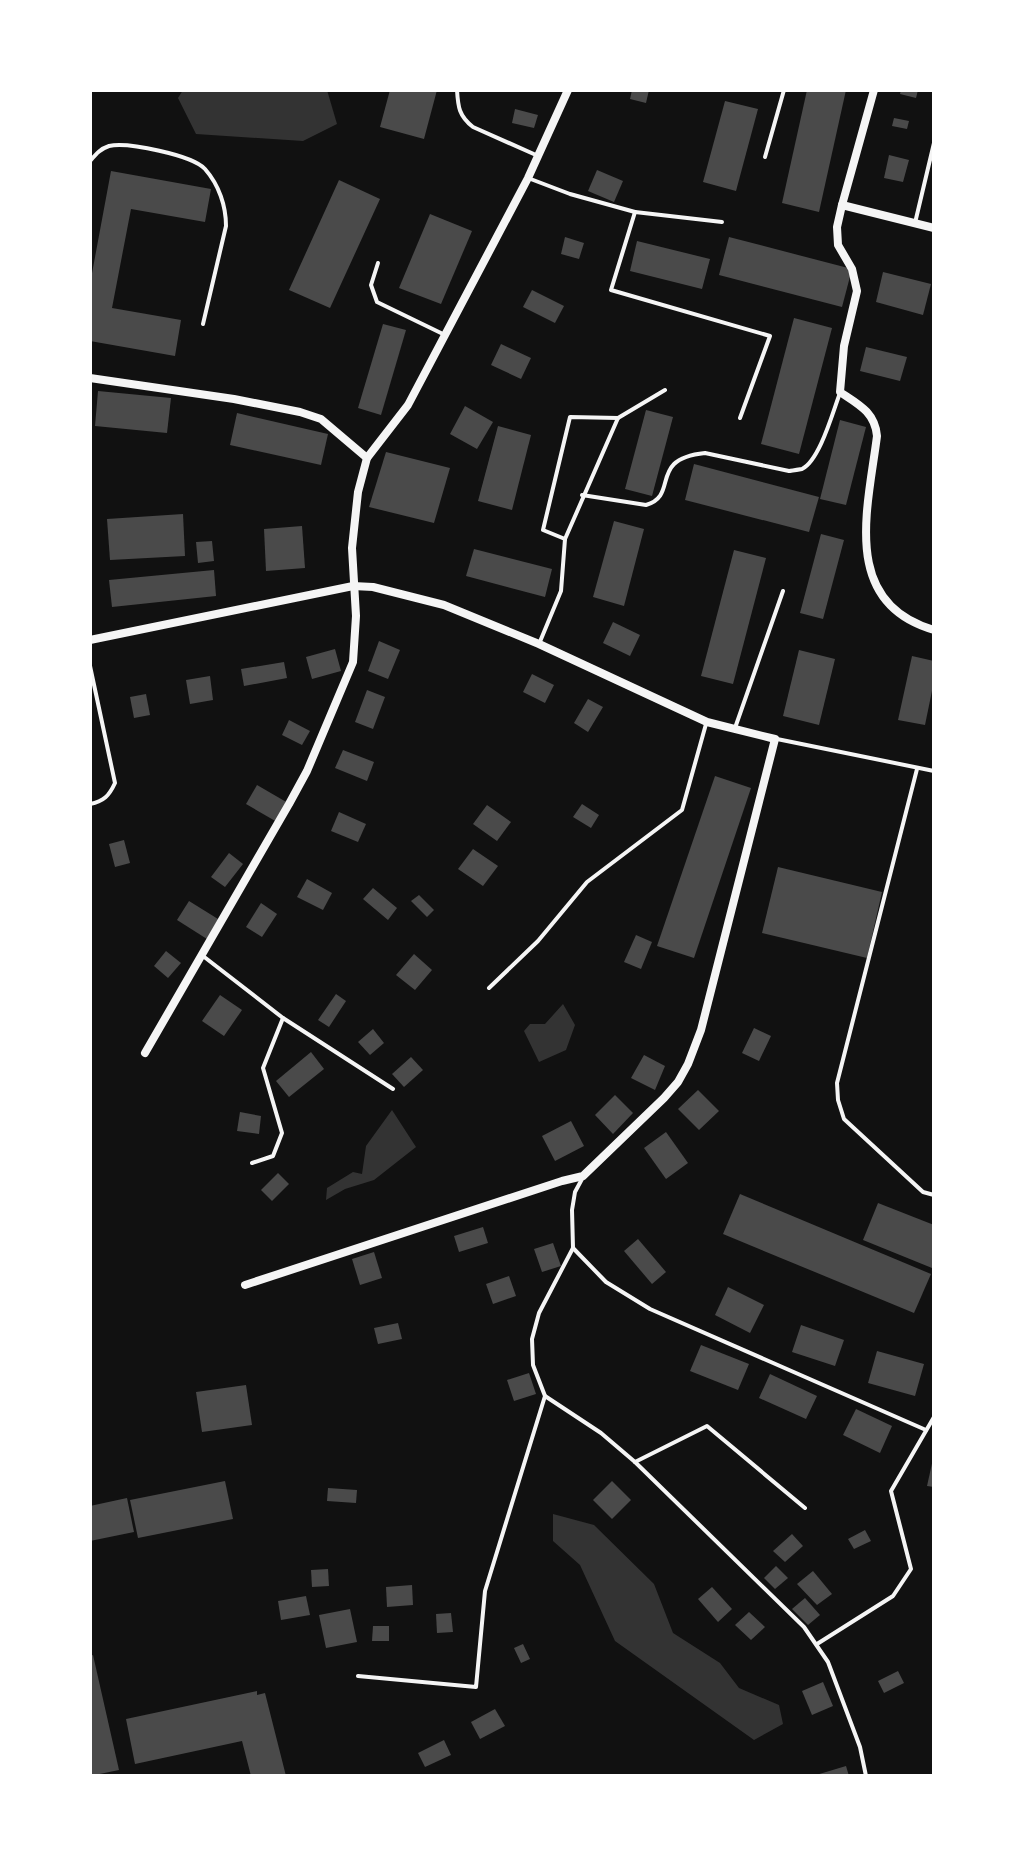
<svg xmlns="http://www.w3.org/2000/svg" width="1024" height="1866" font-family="'Fira Sans',sans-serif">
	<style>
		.water { fill: #333 }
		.building { fill: #4a4a4a }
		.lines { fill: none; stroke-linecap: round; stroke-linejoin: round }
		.service { stroke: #f5f5f5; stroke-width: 4 }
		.minor { stroke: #f5f5f5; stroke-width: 8 }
	</style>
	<rect width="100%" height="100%" fill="#111"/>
	<!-- water -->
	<g class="water">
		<polygon points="183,90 327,90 337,124 303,141 196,134 178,98"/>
		<polygon points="563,1004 575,1025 566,1050 539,1062 524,1031 530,1024 545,1024"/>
		<polygon points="392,1110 416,1147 374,1180 345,1189 326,1200 327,1188 353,1172 362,1174 366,1146"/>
		<polygon points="553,1514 594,1525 654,1584 673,1633 720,1663 739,1688 779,1705 783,1724 754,1740 615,1641 580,1565 553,1541"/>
	</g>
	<!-- building -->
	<g class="building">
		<polygon points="390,90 437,90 424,139 380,127"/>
		<polygon points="632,90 649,90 646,103 630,99"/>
		<polygon points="807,90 846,90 819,212 782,203"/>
		<polygon points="901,90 918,90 916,98 900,94"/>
		<polygon points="725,101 758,109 736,191 703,182"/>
		<polygon points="515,109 538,115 534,128 512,123"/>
		<polygon points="894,118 909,121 907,129 892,126"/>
		<polygon points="889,155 909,160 903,182 884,178"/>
		<polygon points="597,170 623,181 614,202 588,191"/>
		<polygon points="111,171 211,189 205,222 131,209 112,308 181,320 175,356 90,341 90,284"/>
		<polygon points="339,180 380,199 330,308 289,290"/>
		<polygon points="430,214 472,231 441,304 399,288"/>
		<polygon points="565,237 584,243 579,259 561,254"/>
		<polygon points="729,237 852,269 842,307 719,275"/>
		<polygon points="637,241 710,259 702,289 630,271"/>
		<polygon points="883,272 931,284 923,315 876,302"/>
		<polygon points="532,290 564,306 555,323 523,307"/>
		<polygon points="794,318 832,328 799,454 761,444"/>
		<polygon points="383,324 406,330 381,415 358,408"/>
		<polygon points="501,344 531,358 521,379 491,365"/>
		<polygon points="866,347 907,357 900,381 860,371"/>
		<polygon points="98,391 171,398 167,433 95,426"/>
		<polygon points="465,406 493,422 477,449 450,434"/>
		<polygon points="646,410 673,417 652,496 625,489"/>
		<polygon points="237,413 328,434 321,465 230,445"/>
		<polygon points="840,420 866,427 846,505 820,499"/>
		<polygon points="498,426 531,435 512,510 478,501"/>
		<polygon points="386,452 450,468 434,523 369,507"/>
		<polygon points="694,464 819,497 809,532 685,500"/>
		<polygon points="183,514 185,556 110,560 107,519"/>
		<polygon points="614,521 644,529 624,606 593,597"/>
		<polygon points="302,526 305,568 266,571 264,529"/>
		<polygon points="821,534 844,540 823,619 800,613"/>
		<polygon points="212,541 214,561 198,563 196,542"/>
		<polygon points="474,549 552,569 545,597 466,576"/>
		<polygon points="734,550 766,558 733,684 701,676"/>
		<polygon points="214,570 216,596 112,607 109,580"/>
		<polygon points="613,622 640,635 630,656 603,643"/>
		<polygon points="379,641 400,650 388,679 368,671"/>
		<polygon points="335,649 341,671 312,679 306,657"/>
		<polygon points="799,650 835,659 819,725 783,716"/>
		<polygon points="912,656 934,661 934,681 925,725 898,720"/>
		<polygon points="284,662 287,678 244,686 241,669"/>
		<polygon points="532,674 554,685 545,703 523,692"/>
		<polygon points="210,676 213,700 190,704 186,680"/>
		<polygon points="367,690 385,697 373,729 355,722"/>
		<polygon points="146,694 150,715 134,718 130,697"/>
		<polygon points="588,699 603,707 588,732 574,723"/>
		<polygon points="289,720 310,731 302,745 282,735"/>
		<polygon points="343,750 374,762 367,781 335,768"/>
		<polygon points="715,776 751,788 694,958 657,946"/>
		<polygon points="257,785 288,803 277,822 246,804"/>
		<polygon points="582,804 599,815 591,828 573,817"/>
		<polygon points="487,805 511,822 497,841 473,824"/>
		<polygon points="339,812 366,824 358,842 331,831"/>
		<polygon points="124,840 130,863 115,867 109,844"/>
		<polygon points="473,849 498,866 483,886 458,869"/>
		<polygon points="229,853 243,864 225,887 211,877"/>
		<polygon points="778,867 882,892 867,958 762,933"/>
		<polygon points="307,879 332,893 323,910 297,897"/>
		<polygon points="373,888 397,908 388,920 363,899"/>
		<polygon points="419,895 434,910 427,917 411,901"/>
		<polygon points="189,901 218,919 207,939 177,920"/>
		<polygon points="261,903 277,914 262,937 246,927"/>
		<polygon points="636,935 652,942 641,969 624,962"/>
		<polygon points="166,951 181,963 168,978 154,966"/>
		<polygon points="414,954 432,970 415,990 396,975"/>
		<polygon points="336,994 346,1001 329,1027 318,1020"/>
		<polygon points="220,995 242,1010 224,1036 202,1021"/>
		<polygon points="754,1028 771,1036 759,1061 742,1053"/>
		<polygon points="373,1029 384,1043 370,1055 358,1042"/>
		<polygon points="311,1052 324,1069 289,1097 276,1081"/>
		<polygon points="644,1055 665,1066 655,1090 631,1078"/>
		<polygon points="411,1057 423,1070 404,1087 392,1074"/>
		<polygon points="698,1090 719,1111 699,1130 678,1109"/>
		<polygon points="615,1095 633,1113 613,1134 595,1115"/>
		<polygon points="240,1112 261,1116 259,1134 237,1131"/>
		<polygon points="571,1121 584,1146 555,1161 542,1136"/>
		<polygon points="666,1132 688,1163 666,1179 644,1148"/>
		<polygon points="278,1173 289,1184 272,1201 261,1190"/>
		<polygon points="740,1194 931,1274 914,1313 723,1234"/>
		<polygon points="878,1203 934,1225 932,1268 863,1240"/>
		<polygon points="483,1227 488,1243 459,1252 454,1236"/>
		<polygon points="638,1239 666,1272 652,1284 624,1251"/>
		<polygon points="553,1243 561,1266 542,1272 534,1249"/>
		<polygon points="374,1252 382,1278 360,1285 352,1259"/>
		<polygon points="509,1276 516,1296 493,1304 486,1284"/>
		<polygon points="728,1287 764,1305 750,1333 715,1315"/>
		<polygon points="398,1323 402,1339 378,1344 374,1328"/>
		<polygon points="801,1325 844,1340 835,1366 792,1352"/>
		<polygon points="701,1345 749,1364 738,1390 690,1371"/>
		<polygon points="877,1351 924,1364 915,1396 868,1383"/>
		<polygon points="529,1373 536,1394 514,1401 507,1380"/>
		<polygon points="770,1374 817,1396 806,1419 759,1398"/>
		<polygon points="246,1385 252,1425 202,1432 196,1392"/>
		<polygon points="856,1409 892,1426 880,1453 843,1435"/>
		<polygon points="933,1459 934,1459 934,1487 927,1486"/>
		<polygon points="225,1481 233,1519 138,1538 130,1500"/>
		<polygon points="612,1481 631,1500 612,1519 593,1500"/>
		<polygon points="328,1488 357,1490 356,1503 327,1501"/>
		<polygon points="127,1498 134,1532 90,1541 90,1506"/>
		<polygon points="865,1530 871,1541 854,1549 848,1539"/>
		<polygon points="792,1534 803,1546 785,1562 773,1551"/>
		<polygon points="776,1566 788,1578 775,1589 764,1578"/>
		<polygon points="328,1569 329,1586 312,1587 311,1570"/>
		<polygon points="813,1571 832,1594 817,1605 797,1584"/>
		<polygon points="412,1585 413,1605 387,1607 386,1587"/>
		<polygon points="712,1587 732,1609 718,1622 698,1599"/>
		<polygon points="306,1596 310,1615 281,1620 278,1601"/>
		<polygon points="805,1598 820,1615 808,1625 792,1609"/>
		<polygon points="350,1609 357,1642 326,1648 319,1615"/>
		<polygon points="749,1612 765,1627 751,1640 735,1625"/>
		<polygon points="451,1613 453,1632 437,1633 436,1614"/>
		<polygon points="373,1626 389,1626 389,1641 372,1641"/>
		<polygon points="523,1644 530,1659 521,1663 514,1648"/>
		<polygon points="93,1655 119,1770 90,1776 90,1656"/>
		<polygon points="898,1671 904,1683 884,1693 878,1681"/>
		<polygon points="823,1682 833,1706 812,1715 802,1691"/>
		<polygon points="257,1691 257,1695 265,1693 286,1776 251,1776 242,1741 135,1764 126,1719"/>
		<polygon points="495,1709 505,1726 480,1739 471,1722"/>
		<polygon points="444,1740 451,1755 425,1767 418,1753"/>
		<polygon points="846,1766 849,1776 816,1776 816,1775"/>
	</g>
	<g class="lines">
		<!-- service -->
		<g class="service">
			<path d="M457,90C458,107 459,116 473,127L536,155"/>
			<polyline points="765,157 784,90"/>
			<path d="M90,161C96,154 100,149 109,146C128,142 192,155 205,169C219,185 226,206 226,226L203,324"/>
			<polyline points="528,178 570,194 635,212 611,290 770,336 740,418"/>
			<polyline points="635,212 722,222"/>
			<polyline points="915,223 934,143"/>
			<polyline points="378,263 371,285 377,302 443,334"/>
			<path d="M582,495L646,505C680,495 647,459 705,453L789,471C790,471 802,469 802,469C820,460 833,411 840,393"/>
			<polyline points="565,539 543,530 570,417 618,418"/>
			<polyline points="539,644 561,591 565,539 618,418 665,390"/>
			<path d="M90,666L115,783C109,796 104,801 90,804"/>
			<polyline points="735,728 783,591"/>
			<polyline points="777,739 934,771"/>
			<polyline points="917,769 837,1083 838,1100 844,1119 923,1192 934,1195"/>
			<polyline points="203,956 283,1018 393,1089"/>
			<polyline points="489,988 538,941 587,882 682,810 706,724"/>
			<polyline points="252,1163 273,1156 282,1133 263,1068 283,1018"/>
			<polyline points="582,1179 575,1192 572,1210 573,1248 539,1313 532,1339 533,1365 545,1396 601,1433 635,1462 804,1627 828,1662 860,1747 866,1776"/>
			<polyline points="573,1248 606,1282 650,1309 926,1430"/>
			<polyline points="635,1462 707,1426 805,1508"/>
			<polyline points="817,1644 893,1596 911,1569 891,1491 934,1417"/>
			<polyline points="358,1676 476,1687 485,1591 545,1396"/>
		</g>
		<!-- minor -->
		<g class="minor">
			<polyline points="874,90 842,205 934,228"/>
			<path d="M842,205L837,227L838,245L852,269L857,291L844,346L840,392C858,404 875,412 877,436C868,508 840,603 934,630"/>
			<polyline points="90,378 234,399 300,412 321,419 367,458"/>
			<polyline points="90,640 353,586 373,587 444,605 539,644 707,722 775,739 701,1030 688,1064 678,1082 664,1098 583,1176 562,1181 245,1285"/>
			<polyline points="145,1053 289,804 307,771 353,662 356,616 352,548 358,492 367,458 408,405 528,178 568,90"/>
		</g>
	</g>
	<!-- border -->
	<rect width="1024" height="1866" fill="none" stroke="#ffffff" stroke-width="184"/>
</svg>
